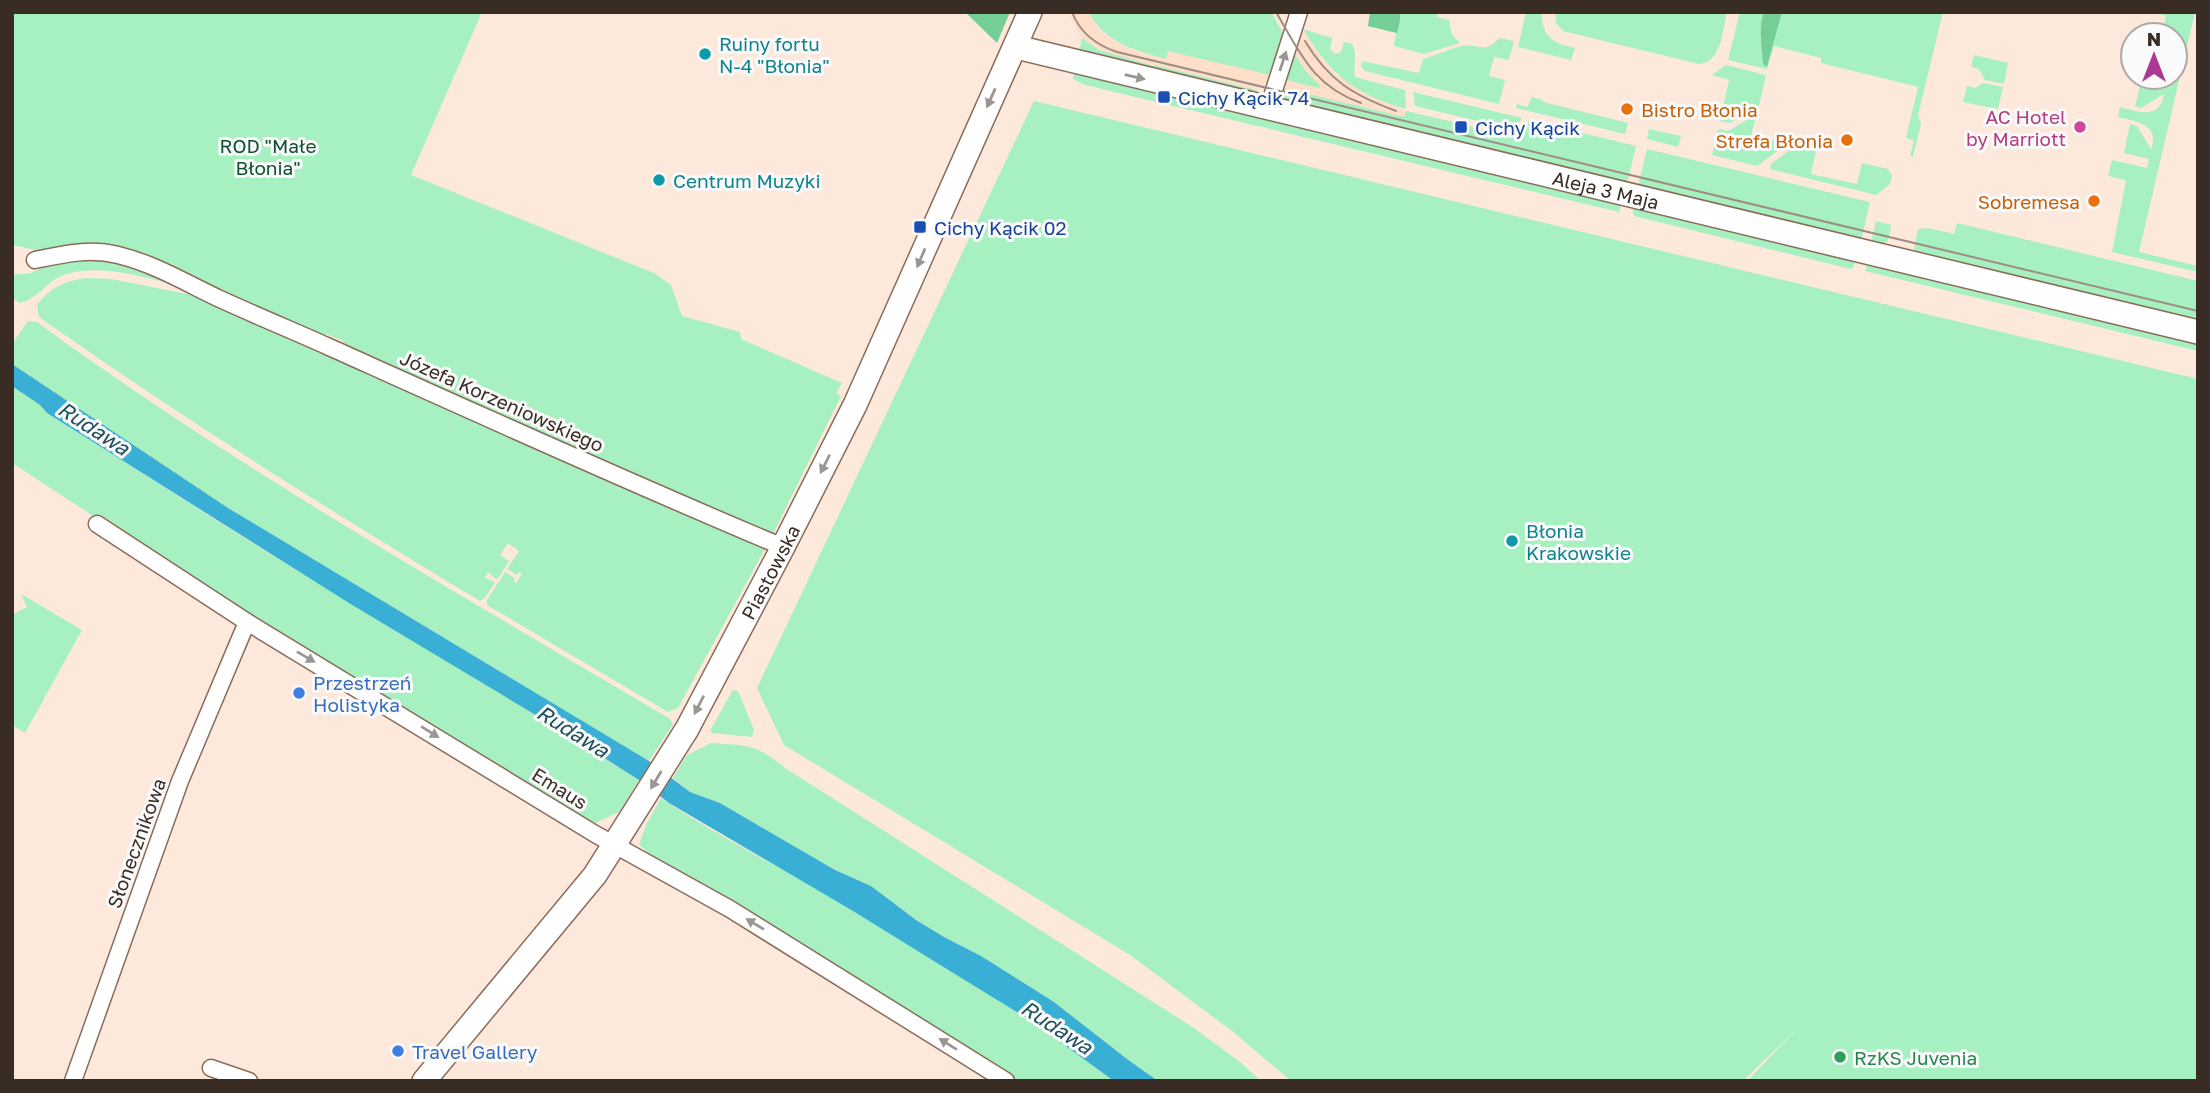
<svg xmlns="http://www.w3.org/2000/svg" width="2210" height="1093" font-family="'Golos Text',sans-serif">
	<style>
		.built { fill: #ffdeca }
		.green { fill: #a7f0c1 }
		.forest { fill: #75cd97 }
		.water { fill: #39afd5 }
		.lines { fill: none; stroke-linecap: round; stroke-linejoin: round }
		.street-casing { stroke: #8a6c5a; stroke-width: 19 }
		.secondary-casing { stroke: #8a6c5a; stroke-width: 26 }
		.street { stroke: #fff; stroke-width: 16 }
		.secondary { stroke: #fff; stroke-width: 23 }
		.tram { stroke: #9e8d83; stroke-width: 2 }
		.oneway { fill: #9c9692 }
		.culture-dot { fill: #0f9aa8; stroke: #fafafa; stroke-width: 2.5 }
		.transit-dot { fill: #1a4fb4; stroke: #fafafa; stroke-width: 2.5 }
		.food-dot { fill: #e8710a; stroke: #fafafa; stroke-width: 2.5 }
		.hotel-dot { fill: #d1479c; stroke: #fafafa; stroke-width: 2.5 }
		.shop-dot { fill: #3f7fe0; stroke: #fafafa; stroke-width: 2.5 }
		.leisure-dot { fill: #2e9e5b; stroke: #fafafa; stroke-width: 2.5 }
		.labels { text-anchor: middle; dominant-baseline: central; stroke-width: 6; stroke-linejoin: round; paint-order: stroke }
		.culture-label { font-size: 19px; fill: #0d838f; stroke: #fafafa; text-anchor: start }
		.transit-label { font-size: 19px; fill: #164399; stroke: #fafafa; text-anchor: start }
		.food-label { font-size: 19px; fill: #c56008; stroke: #fafafa; text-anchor: end }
		.hotel-label { font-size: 19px; fill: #b23c85; stroke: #fafafa; text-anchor: end }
		.park-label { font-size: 19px; fill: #0c512f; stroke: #fafafa }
		.street-label { font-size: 19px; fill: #392c24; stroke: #fafafa }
		.shop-label { font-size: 19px; fill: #366cbe; stroke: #fafafa; text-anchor: start }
		.leisure-label { font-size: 19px; fill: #27864d; stroke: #fafafa; text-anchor: start }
		.water-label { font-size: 21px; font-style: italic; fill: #205060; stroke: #fafafa }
	</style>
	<rect width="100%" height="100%" fill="#fde8dc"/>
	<!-- built -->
	<g class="built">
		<polygon points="1067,12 1089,12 1098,28 1105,35 1118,43 1139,52 1165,59 1167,50 1270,75 1269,79 1257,90 1155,65 1151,67 1151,65 1111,55 1091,45 1082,38"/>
		<polygon points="1302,28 1322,59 1337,75 1364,93 1406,111 1632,163 1628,178 1282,94 1286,80 1319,88 1294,53"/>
	</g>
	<!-- green -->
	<g class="green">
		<polygon points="12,12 482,12 411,175 654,273 671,285 682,316 740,332 741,339 842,383 836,393 841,396 773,534 695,504 342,346 344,341 326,334 323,338 196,279 55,249 36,250 12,245"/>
		<path d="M1089,12H1271L1283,33L1270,75L1168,51L1166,59C1136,51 1103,42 1089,12Z"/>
		<polygon points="1370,12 1438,12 1437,17 1449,20 1452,35 1460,43 1424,54 1394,46 1396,33 1368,26"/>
		<path d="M1526,12H1542C1541,37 1553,43 1575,48L1571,60L1518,47Z"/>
		<path d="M1555,12H1727C1722,31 1722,62 1699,64L1563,31L1556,23Z"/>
		<polygon points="1740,12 1943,12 1918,115 1921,124 1913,157 1910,156 1914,140 1906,138 1918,87 1821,63 1821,58 1774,46 1767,69 1728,60"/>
		<path d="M2153,12H2195L2139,252L2198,266V272L2112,252L2126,180L2108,176L2112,160L2147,168L2149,159L2124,153L2130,124L2137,126L2151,149C2160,124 2137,122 2118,117L2120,107C2139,112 2160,120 2164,94L2141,108L2135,106L2142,78L2166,84L2169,77H2175V35H2161L2166,16Z"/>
		<path d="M1303,29L1332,38L1330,49L1335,54L1341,52L1344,42L1352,44C1358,54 1353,65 1355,77L1405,90L1406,109C1354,94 1331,75 1303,29Z"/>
		<polygon points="1082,38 1099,50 1151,65 1151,67 1154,65 1257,90 1251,93 1079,52"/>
		<path d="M1499,38L1514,41L1509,60L1494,57L1489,76L1505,80L1499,104L1365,71L1361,66L1362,61L1419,73L1423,59C1436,55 1449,49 1462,46C1478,43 1485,55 1499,38Z"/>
		<polygon points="1294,53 1305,70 1320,86 1319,88 1286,80"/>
		<polygon points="1974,55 2008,63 2004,84 1985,80 1979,69 1971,67"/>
		<polygon points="1726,65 1766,75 1759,106 1730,123 1720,121 1729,80 1712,75"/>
		<polygon points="1074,73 1621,205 1619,212 1085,85 1073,79"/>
		<polygon points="1983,83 2003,87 1998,109 1963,102 1967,86 1975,88"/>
		<polygon points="1283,88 1404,117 1406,111 1520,138 1529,120 1636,146 1627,184 1284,101 1282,94"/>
		<polygon points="1413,92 1522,118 1515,130 1415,106"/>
		<polygon points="1532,97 1543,100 1543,102 1628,123 1625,134 1516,108 1517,104 1527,107"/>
		<polygon points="1034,101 2198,379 2198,1081 1747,1081 1802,1024 1743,1081 1291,1081 1232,1031 1130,955 784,745 757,688"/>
		<polygon points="1757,114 1751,135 1787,144 1757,166 1712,155 1718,129 1728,131"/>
		<polygon points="1649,129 1681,136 1678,147 1647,139"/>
		<polygon points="1794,147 1816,151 1811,174 1857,184 1862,163 1888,169 1892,175 1890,184 1876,195 1770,169 1771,164"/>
		<polygon points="1647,149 1870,202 1861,241 1638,186"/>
		<polygon points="1632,207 1856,261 1852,269 1847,268 1634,216"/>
		<polygon points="1876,221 1891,225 1888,241 1883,244 1871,243"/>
		<polygon points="1957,223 2198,281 2198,321 1918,254 1914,250 1918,229 1928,228 1954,234"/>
		<path d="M104,256L186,287C148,279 99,261 61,276C46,283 37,299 20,303L12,298V275L31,273L62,259Z"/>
		<polygon points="1867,264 2198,343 2198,351 1865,271"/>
		<path d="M87,278L111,279L208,298L766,547L678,708L668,712L487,605V600L505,572L515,578L513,581L516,583L522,574L519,572L517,575L507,569L519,551L508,543L500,555L509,561L497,580L488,572L485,578L495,582L485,598L480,601C330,511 182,418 39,317L37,305C49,288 66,280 87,278Z"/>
		<path d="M28,321L37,322C238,469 456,592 670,719L673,724L649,761L228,508L12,364V344Z"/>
		<polygon points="12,386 40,405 47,413 265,551 554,726 639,780 619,812 591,825 144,549 12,463"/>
		<polygon points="21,594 82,630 25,733 12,725 12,615 27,607"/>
		<polygon points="733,690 738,691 754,730 752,737 713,733 710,731"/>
		<path d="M711,743C748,746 755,743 785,768L1194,1028L1240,1062L1261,1081H1158L1127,1059L1054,1002L981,956L944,937L916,920L871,886L835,870L720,803L690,792L673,778L687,755Z"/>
		<path d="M661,798C708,830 759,856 808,884C913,945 1018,1008 1114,1081H1015L911,1013L661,865L639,844L647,823Z"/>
	</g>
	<!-- forest -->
	<g class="forest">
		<polygon points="965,12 1010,12 997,43"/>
		<polygon points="1370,12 1400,12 1400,20 1397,33 1368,26"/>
		<path d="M1764,12H1782L1767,66H1765L1763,63C1762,46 1758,28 1764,12Z"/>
	</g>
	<!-- water -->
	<polygon class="water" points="12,364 228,508 649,761 690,792 720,803 835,870 871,886 916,920 944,937 981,956 1054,1002 1127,1059 1158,1081 1114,1081 1030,1020 950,971 853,911 669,803 639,780 554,726 349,603 47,413 40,405 12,386"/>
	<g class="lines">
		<!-- street casing -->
		<g class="street-casing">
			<g id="street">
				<polyline points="1268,109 1299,12"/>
				<path d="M35,260C64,254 89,248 118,255C155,264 186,283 220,299C255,315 291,330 327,346C478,414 630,483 783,547"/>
				<polyline points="97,524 247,622 595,834 730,909 1006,1081"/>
				<polyline points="211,1068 249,1081"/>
				<polyline points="73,1081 180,781 247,622"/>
			</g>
		</g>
		<!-- secondary casing -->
		<g class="secondary-casing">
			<g id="secondary">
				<path id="s1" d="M1016,47L2198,332"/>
				<path id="s2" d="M424,1081L595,875L687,729L783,547L855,405L1030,12"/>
			</g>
		</g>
		<!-- street -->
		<use href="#street" class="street"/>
		<!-- secondary -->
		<use href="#secondary" class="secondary"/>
		<!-- tram -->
		<g class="tram">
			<path d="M1072,12C1080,33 1096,45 1117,52L2198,311"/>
			<path d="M1276,12C1300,53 1313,86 1361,103"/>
			<path d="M1305,41C1329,81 1353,95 1396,111"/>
		</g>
	</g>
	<!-- one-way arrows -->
	<defs><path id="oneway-solid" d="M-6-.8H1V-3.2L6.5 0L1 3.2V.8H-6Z" transform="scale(1.75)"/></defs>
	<g class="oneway">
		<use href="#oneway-solid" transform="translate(1283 61) rotate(-72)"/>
		<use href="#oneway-solid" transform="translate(1135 77) rotate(13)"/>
		<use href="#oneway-solid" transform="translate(991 98) rotate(114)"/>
		<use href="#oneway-solid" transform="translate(921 258) rotate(113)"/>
		<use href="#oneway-solid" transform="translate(825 464) rotate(117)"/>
		<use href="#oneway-solid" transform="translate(306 657) rotate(31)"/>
		<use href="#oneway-solid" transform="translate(699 705) rotate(117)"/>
		<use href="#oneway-solid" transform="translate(430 732) rotate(32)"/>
		<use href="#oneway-solid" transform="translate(656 780) rotate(121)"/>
		<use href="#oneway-solid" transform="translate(755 924) rotate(-149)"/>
		<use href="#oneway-solid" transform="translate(948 1044) rotate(-148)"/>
	</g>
	<!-- markers -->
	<g class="culture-dot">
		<circle cx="705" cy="54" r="7"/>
		<circle cx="659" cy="180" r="7"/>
		<circle cx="1512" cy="541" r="7"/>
	</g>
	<g class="transit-dot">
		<rect x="1157" y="90" width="14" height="14" rx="3.5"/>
		<rect x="1454" y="120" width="14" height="14" rx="3.5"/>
		<rect x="913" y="220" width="14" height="14" rx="3.5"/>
	</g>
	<g class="food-dot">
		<circle cx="1627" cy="109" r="7"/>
		<circle cx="1847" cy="140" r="7"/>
		<circle cx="2094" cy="201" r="7"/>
	</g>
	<circle class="hotel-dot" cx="2080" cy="127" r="7"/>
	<g class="shop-dot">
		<circle cx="299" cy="693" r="7"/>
		<circle cx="398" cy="1051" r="7"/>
	</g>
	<circle class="leisure-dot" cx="1840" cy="1057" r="7"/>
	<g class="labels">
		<!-- culture labels -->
		<g class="culture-label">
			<text x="719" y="43">Ruiny fortu<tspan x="719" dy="22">N-4 "Błonia"</tspan></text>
			<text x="673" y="180">Centrum Muzyki</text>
			<text x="1526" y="530">Błonia<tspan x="1526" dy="22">Krakowskie</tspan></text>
		</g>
		<!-- transit labels -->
		<g class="transit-label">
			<text x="1178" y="97">Cichy Kącik 74</text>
			<text x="1475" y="127">Cichy Kącik</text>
			<text x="934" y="227">Cichy Kącik 02</text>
		</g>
		<!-- food labels -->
		<g class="food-label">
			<text x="1641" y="109" text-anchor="start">Bistro Błonia</text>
			<text x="1833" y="140">Strefa Błonia</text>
			<text x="2080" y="201">Sobremesa</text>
		</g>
		<!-- hotel labels -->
		<g class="hotel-label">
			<text x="2066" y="116">AC Hotel<tspan x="2066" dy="22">by Marriott</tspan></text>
		</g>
		<!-- park labels -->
		<g class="park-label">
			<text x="268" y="145">ROD "Małe<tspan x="268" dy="22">Błonia"</tspan></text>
		</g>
		<!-- street labels -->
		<g class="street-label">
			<text stroke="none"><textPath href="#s1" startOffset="607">Aleja 3 Maja</textPath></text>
			<text transform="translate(502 401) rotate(24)">Józefa Korzeniowskiego</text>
			<text stroke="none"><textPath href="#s2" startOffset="618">Piastowska</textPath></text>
			<text transform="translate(560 788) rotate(32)">Emaus</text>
			<text transform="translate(136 843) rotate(-70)">Słonecznikowa</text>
		</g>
		<!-- shop labels -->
		<g class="shop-label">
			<text x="313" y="682">Przestrzeń<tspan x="313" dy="22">Holistyka</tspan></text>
			<text x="412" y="1051">Travel Gallery</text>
		</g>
		<!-- leisure labels -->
		<g class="leisure-label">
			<text x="1854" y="1057">RzKS Juvenia</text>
		</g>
		<!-- water labels -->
		<g class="water-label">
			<text transform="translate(94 428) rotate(33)">Rudawa</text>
			<text transform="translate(573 731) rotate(32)">Rudawa</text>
			<text transform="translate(1057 1027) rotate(33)">Rudawa</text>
		</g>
	</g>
	<!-- border -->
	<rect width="2210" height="1093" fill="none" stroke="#392c24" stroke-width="28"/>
	<!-- north arrow -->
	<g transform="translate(2154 56)"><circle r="33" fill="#fafafa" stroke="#ada8a4" stroke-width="2"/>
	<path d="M0-5L12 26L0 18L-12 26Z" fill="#ab3993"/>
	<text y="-10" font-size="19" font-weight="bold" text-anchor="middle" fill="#392c24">N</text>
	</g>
</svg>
